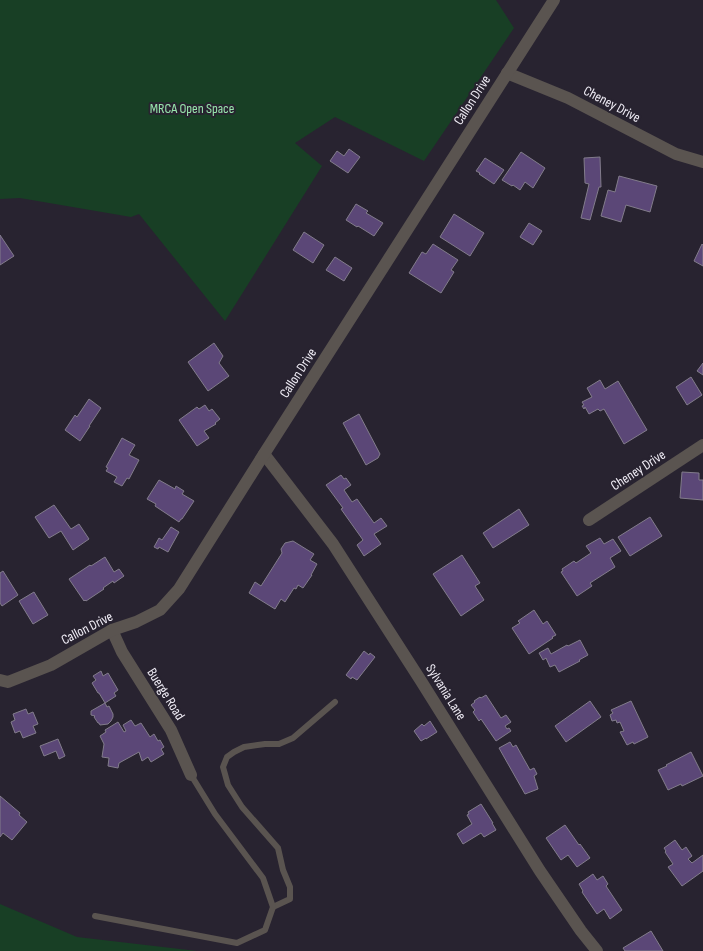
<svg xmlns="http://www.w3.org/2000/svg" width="703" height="951" font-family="'Sofia Sans Condensed',sans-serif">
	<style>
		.green { fill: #183f25 }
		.building { fill: #5b4777; stroke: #827c8b }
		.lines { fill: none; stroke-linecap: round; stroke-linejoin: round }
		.service { stroke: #5a5450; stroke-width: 6 }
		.minor { stroke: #5a5450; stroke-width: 12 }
		.labels { text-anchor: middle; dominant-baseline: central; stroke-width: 4; stroke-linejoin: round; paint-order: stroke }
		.street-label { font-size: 14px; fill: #f0edf6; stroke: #282330 }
		.park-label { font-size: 14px; fill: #98e5ad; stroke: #282330 }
	</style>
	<rect width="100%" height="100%" fill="#282330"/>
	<!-- green -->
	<g class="green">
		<polygon points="0,0 496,0 514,28 424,161 335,117 295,143 322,166 225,321 139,214 131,217 20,198 0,199"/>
		<polygon points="0,904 77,937 197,951 0,951"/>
	</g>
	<!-- building -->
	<g class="building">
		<polygon points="349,149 360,157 348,173 330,161 337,151 344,156"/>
		<polygon points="521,152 545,168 533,188 525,182 520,190 513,185 512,186 502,180"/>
		<polygon points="600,157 601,187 599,187 590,220 581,218 589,184 585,183 584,158"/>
		<polygon points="485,158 504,170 494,184 479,174 480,173 476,171"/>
		<polygon points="619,176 657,186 650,212 626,205 621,222 601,216 608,190 615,192"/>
		<polygon points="356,204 368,211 366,213 383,223 374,236 358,226 357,227 346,220"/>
		<polygon points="454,214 484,233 470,256 440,237"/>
		<polygon points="529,223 542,231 533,245 520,237"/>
		<polygon points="304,232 324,245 313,263 293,250"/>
		<polygon points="0,235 14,256 0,265"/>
		<polygon points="433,244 458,260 451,270 454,272 441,293 409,273 422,252 426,254"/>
		<polygon points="702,244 703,245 703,266 694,261"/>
		<polygon points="335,257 352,268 344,281 326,270"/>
		<polygon points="214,343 223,356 219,363 229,376 208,391 188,362"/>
		<polygon points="703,363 703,375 697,371"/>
		<polygon points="691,377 702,395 687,405 676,387"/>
		<polygon points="600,380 605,389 618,381 647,430 624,444 604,409 600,411 598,409 589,414 585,407 584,409 582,406 584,405 582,402 592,397 587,388"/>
		<polygon points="89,399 101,408 89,426 90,426 80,441 65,430 75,415 77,417"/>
		<polygon points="205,405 209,411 212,409 220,419 215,423 216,424 204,431 209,438 197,446 179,420 197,407 199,409"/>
		<polygon points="359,414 380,454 378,458 366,465 343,423"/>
		<polygon points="122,438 135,445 129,455 139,460 129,479 127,478 122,486 114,482 117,477 106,471 108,468 106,467"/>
		<polygon points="682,472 699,473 699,480 703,480 703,500 680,498"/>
		<polygon points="341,475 344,479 346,478 351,485 344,490 352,502 357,499 374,523 381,518 387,526 374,534 381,544 364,556 357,545 363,540 341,509 343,508 326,485"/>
		<polygon points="159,480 175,489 176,486 184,491 182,494 194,501 182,519 181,519 179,522 155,506 156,504 147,499"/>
		<polygon points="54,505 71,529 79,524 89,539 73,550 61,531 49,538 35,517"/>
		<polygon points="519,509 529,525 493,548 483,533"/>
		<polygon points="650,517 662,536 630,556 618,537"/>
		<polygon points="171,527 179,532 168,552 159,547 158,549 154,547 159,538 162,540"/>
		<polygon points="600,538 604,544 613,539 621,551 610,558 615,567 590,583 592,586 577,596 561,572 563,571 562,569 574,561 576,563 591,553 586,546"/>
		<polygon points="293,541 314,554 310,560 317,564 311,575 312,575 303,588 298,585 296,589 294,588 285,602 281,599 275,609 249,593 255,582 261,586 282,553 281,549 285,543"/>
		<polygon points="462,555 480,583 475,586 484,600 461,616 433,574"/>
		<polygon points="105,557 114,572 119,569 124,576 114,583 113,581 103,588 104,589 86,601 85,600 84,601 69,579 90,565 91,566"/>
		<polygon points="3,571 18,595 2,606 0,603 0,573"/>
		<polygon points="34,592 48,615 33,624 19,601"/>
		<polygon points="534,610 543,624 547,621 556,635 552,637 553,638 529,654 512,628 520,623 518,621"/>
		<polygon points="580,640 588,655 579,660 580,661 559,672 555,665 550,667 546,658 543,660 539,653 548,648 551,654 567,645 568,646"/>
		<polygon points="364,651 369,655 370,653 375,657 357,680 352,677 351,679 346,675"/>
		<polygon points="101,671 103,676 108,673 118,690 114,693 116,696 105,703 99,693 98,693 92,683 96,680 93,676"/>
		<polygon points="486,695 501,718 506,715 511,722 505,726 507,729 509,728 511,731 496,741 481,719 479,721 473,712 475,710 471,705 475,702 474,701 480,697 481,698"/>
		<polygon points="590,701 601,717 566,742 555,726"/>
		<polygon points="631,701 648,737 634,744 633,742 627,745 620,732 624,731 620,722 617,723 616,720 612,721 610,715 613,713 611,710"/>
		<polygon points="105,703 107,707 109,706 113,714 113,717 111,721 108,724 100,725 99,723 98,723 94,717 95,716 91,715 91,711"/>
		<polygon points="26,709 28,714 33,712 38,724 33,726 36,733 23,738 20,731 15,733 11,722 15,720 13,714"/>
		<polygon points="131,720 135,726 141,723 150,737 154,734 158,741 160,740 164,747 161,749 164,754 151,762 148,757 142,761 139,752 119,763 118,768 108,766 109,758 102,757 104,744 100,736 106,732 105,730 118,722 124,732 126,731 123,725"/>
		<polygon points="430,721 437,732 426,739 426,738 421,741 414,731 422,724 424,726"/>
		<polygon points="58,739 65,756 59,759 56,751 44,756 40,746"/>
		<polygon points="510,742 513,747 516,745 530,770 534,768 537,774 534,776 538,789 525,794 499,748"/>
		<polygon points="691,752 703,776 682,786 681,784 668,790 658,770 667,766 666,765"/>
		<polygon points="0,796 20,813 19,815 27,822 12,840 3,833 0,837"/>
		<polygon points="481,804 493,823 492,823 496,830 484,837 481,833 463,844 457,834 472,824 467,815 469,814 468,812"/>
		<polygon points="565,825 579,845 580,844 590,858 577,867 568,855 561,860 546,838"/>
		<polygon points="675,840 682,850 686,847 692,856 688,859 692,863 703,855 703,871 682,886 668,867 673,864 665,852 666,851 664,848"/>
		<polygon points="593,874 597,880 603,876 608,884 606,886 622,910 610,919 604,909 597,914 582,892 583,891 579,884"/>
		<polygon points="651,931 663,951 625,951 623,948"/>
	</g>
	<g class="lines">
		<!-- service -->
		<g class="service">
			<polyline points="273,907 290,899 290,887 283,870 278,848 242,807 228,785 223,767 227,757 234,752 244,747 265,744 279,744 293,738 335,702"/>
			<polyline points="95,916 237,943 265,930 273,907 263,878 215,814 191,775"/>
		</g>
		<!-- minor -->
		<g class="minor">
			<polyline points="507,73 568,98 676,154 703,162"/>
			<polyline points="264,454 333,544 421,681 540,871 581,931 597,951"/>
			<polyline points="589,520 703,445"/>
			<polyline points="112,630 122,652 171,730 191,775"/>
			<polyline points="0,680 8,682 51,665 112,630 136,622 160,610 179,589 264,454 554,0"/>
		</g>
	</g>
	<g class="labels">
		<!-- street labels -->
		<g class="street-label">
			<text transform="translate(472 100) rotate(-57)">Callon Drive</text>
			<text transform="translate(612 104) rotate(28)">Cheney Drive</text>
			<text transform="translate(298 373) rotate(-57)">Callon Drive</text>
			<text transform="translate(638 470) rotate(-33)">Cheney Drive</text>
			<text transform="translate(87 628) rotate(-27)">Callon Drive</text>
			<text transform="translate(446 692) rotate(58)">Sylvania Lane</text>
			<text transform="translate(166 694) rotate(58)">Buerge Road</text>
		</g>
		<!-- park labels -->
		<g class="park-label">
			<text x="192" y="108">MRCA Open Space</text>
		</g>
	</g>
</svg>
